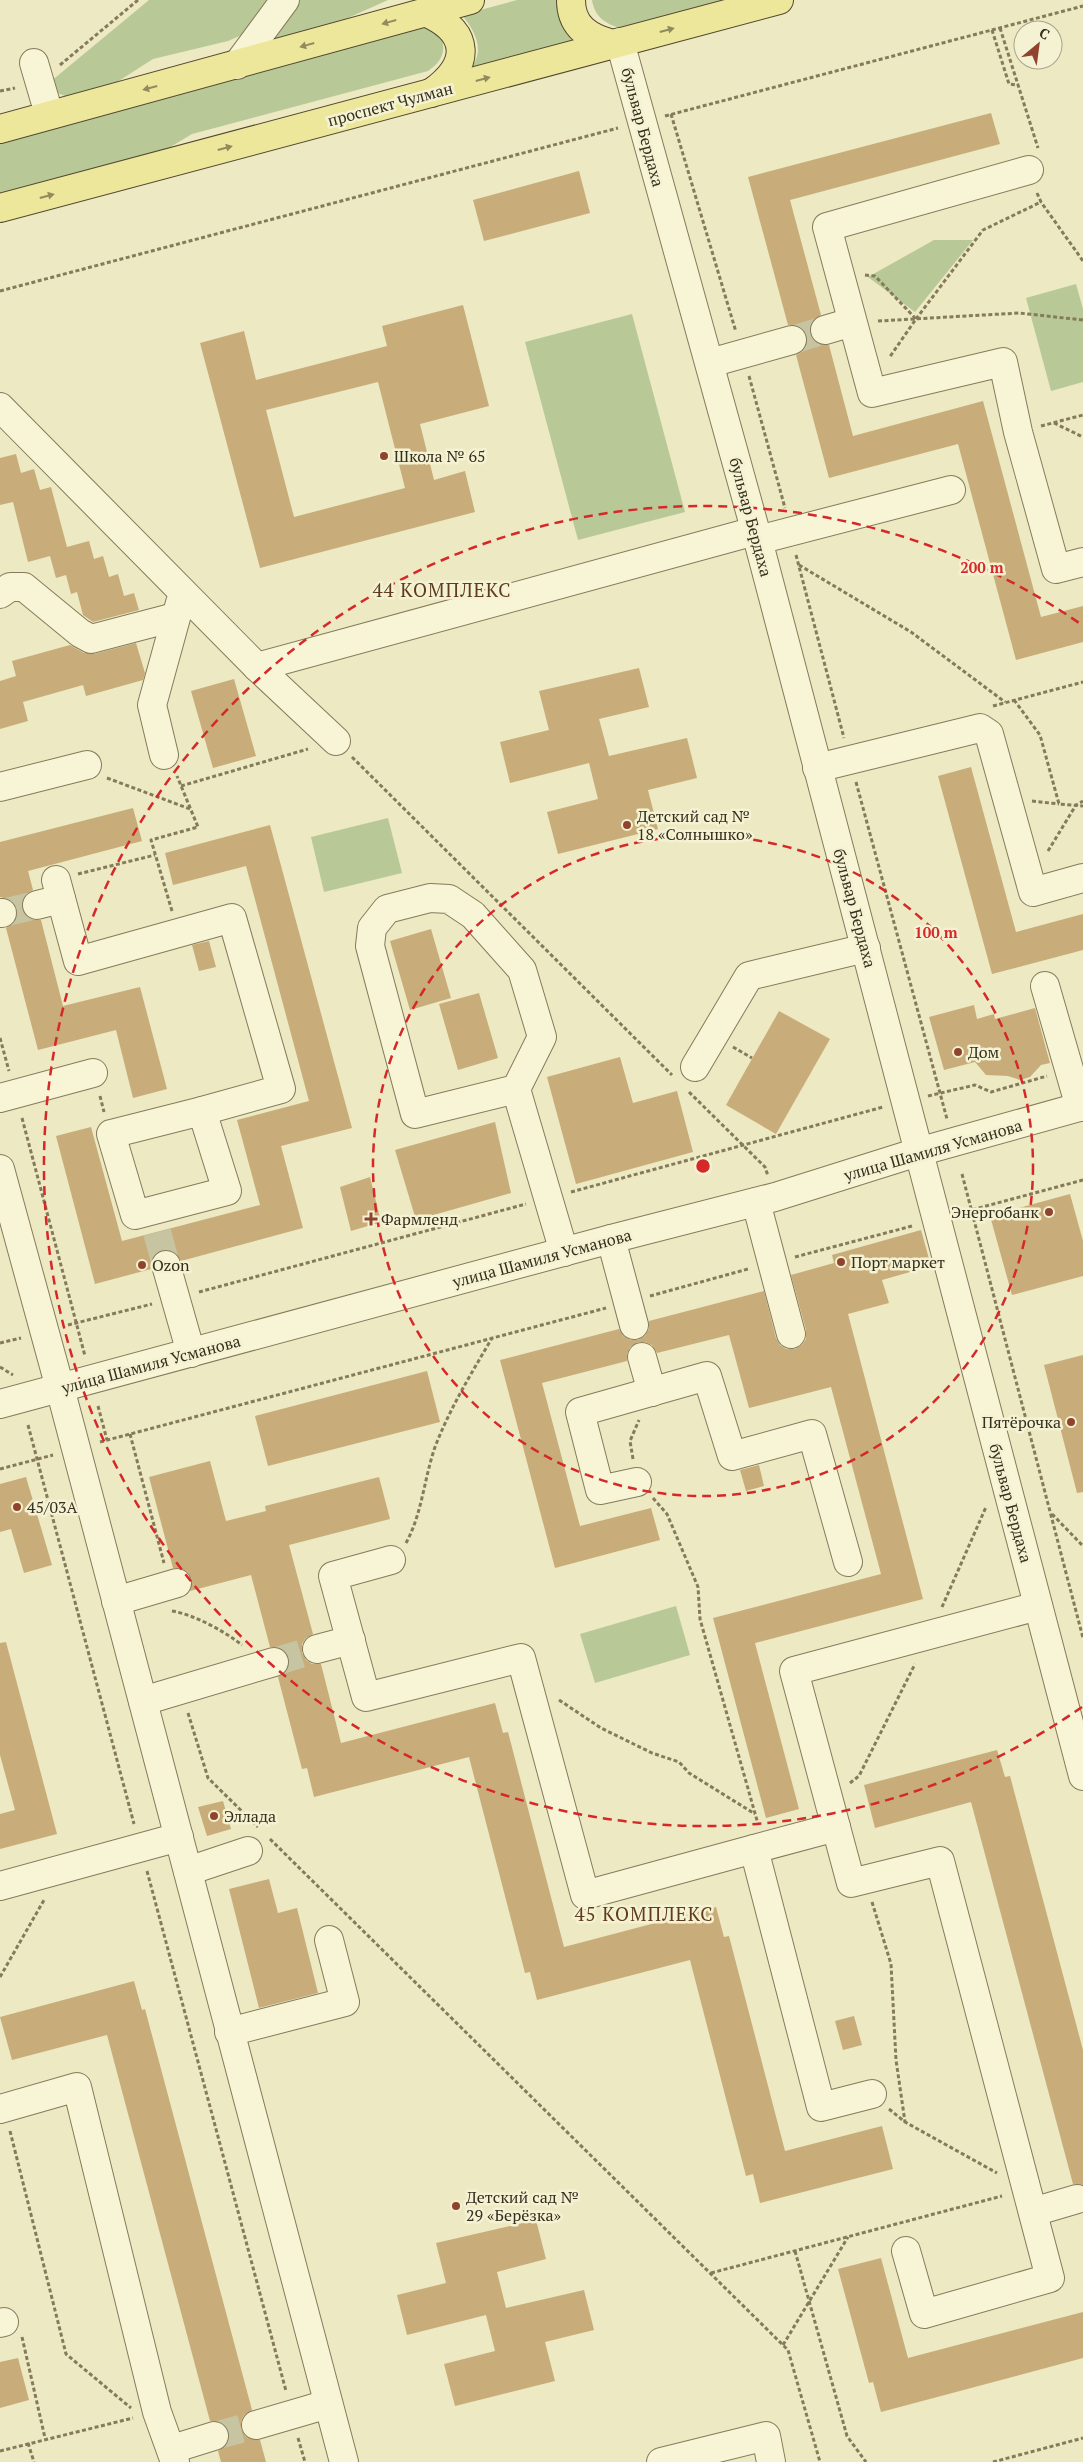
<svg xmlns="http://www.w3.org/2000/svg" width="1083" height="2462" font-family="'PT Serif',serif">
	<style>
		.green { fill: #b8c997 }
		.building { fill: #c8ad7a; fill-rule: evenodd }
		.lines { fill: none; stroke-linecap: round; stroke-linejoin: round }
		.minor-tunnel { stroke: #c7c4a2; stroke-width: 28; stroke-dasharray: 28 14; stroke-linecap: butt }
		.minor-casing { stroke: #857b5b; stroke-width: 30 }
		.major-casing { stroke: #53482f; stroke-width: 30 }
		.path { stroke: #857b5b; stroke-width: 3; stroke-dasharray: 4 2.5; stroke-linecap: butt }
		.minor { stroke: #f7f5d6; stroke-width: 28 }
		.major { stroke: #ede79c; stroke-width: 28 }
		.oneway { fill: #918b5d }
		.ring { fill: none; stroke: #d62828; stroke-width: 2.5; stroke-dasharray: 9 6 }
		.poi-dot { fill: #91442d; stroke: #f4f2d2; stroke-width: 2 }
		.labels { text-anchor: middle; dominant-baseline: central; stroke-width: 5; stroke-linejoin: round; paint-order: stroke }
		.street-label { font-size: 16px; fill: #352f1e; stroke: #f4f2d2 }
		.poi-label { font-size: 16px; fill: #352f1e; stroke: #f4f2d2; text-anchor: start }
		.quarter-label { font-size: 19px; letter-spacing: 1px; fill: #603c1f; stroke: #f4f2d2 }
		.centre { fill: #d62828; stroke: #f4f2d2; stroke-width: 2.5 }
		.ring-label { font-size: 15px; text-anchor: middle; font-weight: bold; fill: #d62828; stroke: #f4f2d2; stroke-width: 5; stroke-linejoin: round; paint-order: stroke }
	</style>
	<rect width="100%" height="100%" fill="#ece9c3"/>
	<!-- green -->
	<g class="green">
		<polygon points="149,0 273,0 244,34 228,41 153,59 114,84 67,97 58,93 52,87 50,82"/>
		<polygon points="296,0 388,0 321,30 269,44"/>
		<path d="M517,0H557C555,16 567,31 578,41L470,69C486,51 475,31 462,15Z"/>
		<path d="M592,0H735L623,29C606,24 595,18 592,0Z"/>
		<path d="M423,25L441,35C446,51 443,61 428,71L192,134L162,152L0,195V142Z"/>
		<polygon points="934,240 973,240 915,312 868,277"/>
		<polygon points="1076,284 1083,309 1083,382 1051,391 1026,298"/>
		<polygon points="632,314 685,512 578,540 525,342"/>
		<polygon points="388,818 402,873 324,892 311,837"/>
		<polygon points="676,1606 690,1655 595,1683 580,1634"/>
	</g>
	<!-- building -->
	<g class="building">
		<polygon points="991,113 1000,144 790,200 821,315 813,320 810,327 810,334 815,342 822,345 829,345 853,436 983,401 1041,617 1083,606 1083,642 1016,660 958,444 829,478 796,355 803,351 807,344 807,336 803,329 795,325 788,325 748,177"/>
		<polygon points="579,171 590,213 484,241 473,200"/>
		<path d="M463,305L489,406L420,424L434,480L465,471L475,512L260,568L200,343L244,331L256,380L387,346L382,326ZM378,382L405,488L294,517L266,410Z"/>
		<polygon points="16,454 21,473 34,469 40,490 51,487 67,547 89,541 94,559 103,556 109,577 118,574 124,596 134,593 139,610 93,622 83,615 77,592 71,594 66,575 56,578 50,556 28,562 13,502 0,505 0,458"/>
		<polygon points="136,643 145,673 143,680 86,696 83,685 23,702 28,721 0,729 0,681 16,676 12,661 70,645 84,653 94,654"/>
		<polygon points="639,668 649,707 599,719 609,756 687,738 697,778 648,790 658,829 558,854 547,812 598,799 589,763 510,783 500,742 549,730 539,691"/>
		<polygon points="234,679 256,756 213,768 191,691"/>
		<polygon points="971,767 1016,932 1083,914 1083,950 992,974 938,776"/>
		<polygon points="133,808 142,841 28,871 33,890 26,894 22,901 22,908 26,916 33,920 41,920 63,1006 140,987 167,1089 133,1098 116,1030 38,1050 6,928 15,921 18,913 16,906 10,900 0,897 0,842"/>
		<polygon points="270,825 352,1128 281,1146 303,1228 181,1261 176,1254 170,1250 162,1250 154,1255 151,1261 151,1269 95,1284 56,1136 91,1127 122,1241 260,1205 237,1120 309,1101 246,866 173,885 165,853"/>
		<polygon points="431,929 451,998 410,1010 390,941"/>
		<polygon points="209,941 216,967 199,971 192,945"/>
		<polygon points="479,993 498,1058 458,1070 439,1004"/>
		<polygon points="974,1005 977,1019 994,1014 995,1019 1035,1008 1050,1063 1041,1065 1030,1077 1020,1080 1008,1076 986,1075 975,1062 944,1070 929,1017"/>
		<polygon points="779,1011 830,1039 776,1134 726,1105"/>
		<polygon points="620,1057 633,1103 677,1091 693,1152 576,1184 547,1077"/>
		<polygon points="495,1122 511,1193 416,1220 395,1150"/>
		<polygon points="370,1177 381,1222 351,1231 340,1187"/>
		<polygon points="1070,1194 1083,1241 1083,1276 1012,1295 990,1216"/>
		<polygon points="921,1230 931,1266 882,1280 889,1303 848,1314 923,1599 755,1643 799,1809 766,1818 713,1618 881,1574 831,1387 749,1408 729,1335 657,1353 652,1345 645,1342 638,1342 630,1347 627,1354 627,1361 542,1383 580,1526 651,1508 660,1540 555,1568 500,1360 619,1329 623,1336 630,1340 638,1340 645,1336 649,1329 649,1321 764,1291 776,1338 780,1345 786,1349 795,1349 802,1345 806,1339 806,1330 791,1275 834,1263 832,1255"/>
		<polygon points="1083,1355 1083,1492 1077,1493 1044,1365"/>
		<polygon points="427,1371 440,1422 268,1466 255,1416"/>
		<polygon points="210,1461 226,1521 266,1511 265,1506 379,1477 390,1519 289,1545 313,1634 306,1638 302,1644 302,1653 306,1660 312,1664 321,1664 341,1743 495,1703 503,1733 508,1732 564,1947 716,1907 724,1937 729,1936 785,2151 882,2126 893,2169 760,2203 753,2174 746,2176 690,1960 537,2000 530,1972 525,1973 469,1757 314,1797 307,1768 302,1769 278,1677 286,1672 289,1666 289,1658 284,1650 278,1647 270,1647 251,1575 190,1591 192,1579 188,1572 181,1568 173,1568 149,1477"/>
		<polygon points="759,1465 764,1486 746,1491 740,1470"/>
		<polygon points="26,1477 52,1565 24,1573 11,1529 0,1532 0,1484"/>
		<polygon points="6,1642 57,1834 0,1849 0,1814 15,1810 0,1755 0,1643"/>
		<polygon points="997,1750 1005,1777 1010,1776 1083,2050 1083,2185 1073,2184 971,1802 875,1828 864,1785"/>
		<polygon points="223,1801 231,1829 207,1836 198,1807"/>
		<polygon points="269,1879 278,1913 297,1908 318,1993 259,2008 229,1889"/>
		<polygon points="134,1981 142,2010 145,2009 252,2410 244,2415 241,2421 241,2429 246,2437 253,2440 260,2440 266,2462 221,2462 218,2451 226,2446 229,2439 229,2432 224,2424 217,2421 210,2421 107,2035 12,2060 0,2017"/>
		<polygon points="854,2016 862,2045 843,2050 835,2021"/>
		<polygon points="536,2220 546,2259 497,2272 506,2308 584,2290 594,2330 545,2342 555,2381 455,2406 444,2364 495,2351 486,2315 407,2335 397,2295 446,2283 436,2243"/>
		<polygon points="881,2258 908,2358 1083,2312 1083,2358 881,2412 873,2382 869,2383 838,2269"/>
		<polygon points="18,2358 29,2400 0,2408 0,2362"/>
	</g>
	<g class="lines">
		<!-- minor-tunnel -->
		<g class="minor-tunnel">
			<polyline points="792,340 825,330"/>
			<polyline points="2,913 37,905"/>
			<polyline points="157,1232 166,1265"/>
			<polyline points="274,1662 317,1649"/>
			<polyline points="214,2436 256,2425"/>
		</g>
		<!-- minor casing -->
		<g class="minor-casing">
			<g id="minor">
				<polyline points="620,42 758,540 1083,1776"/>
				<polyline points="34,63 49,114"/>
				<polyline points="237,65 285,0"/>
				<polyline points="1029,170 827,227 872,393 1003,362 1018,432 1056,569 1083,562"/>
				<polyline points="825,330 852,322"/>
				<polyline points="710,363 792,340"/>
				<polyline points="0,407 257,667 336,741"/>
				<polyline points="758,540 951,490"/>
				<polyline points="0,594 10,587 24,587 80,633 91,639 175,617"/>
				<polyline points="257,667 755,531"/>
				<polyline points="164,755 152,705 180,603"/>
				<polyline points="817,768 980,728 989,734 1033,892 1083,878"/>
				<polyline points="0,787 87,765"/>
				<polyline points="56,880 78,961 232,918 281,1089 202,1111"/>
				<polyline points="37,905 61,899"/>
				<polyline points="0,913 2,913"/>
				<polyline points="1045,986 1080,1107"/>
				<polyline points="695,1067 749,976 866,948"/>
				<polyline points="516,1089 415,1114 370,946 372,928 387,909 430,898 449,899 473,915 522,970 542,1037 516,1089 564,1252"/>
				<polyline points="0,1098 93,1073"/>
				<polygon points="202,1111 227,1191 135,1215 111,1134"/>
				<polyline points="0,1169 60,1388 344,2462"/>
				<polyline points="756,1202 791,1334"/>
				<polyline points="611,1239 634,1325"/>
				<polyline points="166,1265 191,1353"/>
				<polyline points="642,1357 652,1392"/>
				<polyline points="0,1404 611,1239 775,1197 918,1152 1083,1106"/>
				<polyline points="637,1482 600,1490 580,1412 707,1376 732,1456 812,1434 848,1562"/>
				<polyline points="391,1560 333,1576 366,1697 521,1658 585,1895 754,1849"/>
				<polyline points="116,1601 177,1583"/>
				<polyline points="317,1649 351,1640"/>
				<polyline points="143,1701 274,1662"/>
				<polyline points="836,1827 754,1849 821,2107 872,2094"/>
				<polyline points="188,1871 248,1851"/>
				<polyline points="0,1886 179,1837"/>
				<polyline points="229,2032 345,2002 329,1940"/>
				<polyline points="0,2109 77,2087 157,2412 175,2462"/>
				<polyline points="1033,2212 1077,2199"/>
				<polyline points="906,2251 924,2314 1050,2278 940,1861 851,1883 794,1671 1038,1606"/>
				<polyline points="0,2323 4,2322"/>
				<polyline points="256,2425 328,2404"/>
				<polyline points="172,2449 214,2436"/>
				<polyline points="661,2462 766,2436 771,2462"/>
			</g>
		</g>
		<!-- major casing -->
		<g class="major-casing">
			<g id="major">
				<path d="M571,0C571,27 589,38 613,44"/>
				<path d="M425,12C471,32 472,65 431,93"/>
				<polyline points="0,129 470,0"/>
				<polyline points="0,208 779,0"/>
			</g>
		</g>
		<!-- path -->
		<g class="path">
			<polyline points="1000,28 1038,148"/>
			<polyline points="992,30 1009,84 1018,85"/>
			<polyline points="60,65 138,0"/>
			<polyline points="0,91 15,88"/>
			<polyline points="671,114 736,332"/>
			<polyline points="665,116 1083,6"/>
			<polyline points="1037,193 1041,202 1083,261"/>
			<polyline points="865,275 875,276 916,319 889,358"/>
			<polyline points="0,291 618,128"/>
			<polyline points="916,319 983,230 1041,202"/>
			<polyline points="878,321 1019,313 1083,320"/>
			<polyline points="749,376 785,508"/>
			<polyline points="1054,423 1083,437"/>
			<polyline points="1041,426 1083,415"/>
			<polyline points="796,555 844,738"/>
			<polyline points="799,565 911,632 1005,702"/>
			<polyline points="1014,700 1040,735 1059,804 1083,806"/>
			<polyline points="993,706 1083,682"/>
			<polyline points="352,757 672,1075"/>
			<polyline points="107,778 190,809"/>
			<polyline points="856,782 947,1119"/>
			<polyline points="181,786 308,749"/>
			<polyline points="1032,801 1059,804"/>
			<polyline points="1048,851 1076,805 1083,801"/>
			<polyline points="78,874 155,855"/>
			<polyline points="172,911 151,840 198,827 177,776"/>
			<polyline points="0,1038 9,1071"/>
			<polyline points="733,1047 752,1058"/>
			<polyline points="689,1092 765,1167 768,1176"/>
			<polyline points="100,1096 104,1112"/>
			<polyline points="928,1096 975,1085 991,1092 1047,1076"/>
			<polyline points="22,1118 85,1356"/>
			<polyline points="962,1174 1083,1638"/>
			<polyline points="571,1192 883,1107"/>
			<polyline points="960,1213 1083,1180"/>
			<polyline points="795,1257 912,1226"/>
			<polyline points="199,1292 526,1204"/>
			<polyline points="650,1296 748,1269"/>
			<polyline points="68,1325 152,1304"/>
			<polyline points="0,1343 21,1338"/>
			<polyline points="0,1367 13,1375"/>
			<polyline points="98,1406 107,1440"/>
			<polyline points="28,1425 134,1824"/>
			<polyline points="130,1434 164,1563"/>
			<polyline points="100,1442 606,1308"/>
			<polyline points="633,1459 630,1441 639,1420"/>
			<polyline points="0,1469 53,1455"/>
			<polyline points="653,1498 667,1514 698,1587 700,1619 758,1824"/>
			<polyline points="1052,1514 1083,1546"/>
			<path d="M406,1543C422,1514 424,1479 435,1447C450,1408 471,1374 492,1338"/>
			<polyline points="942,1607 986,1507"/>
			<path d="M172,1611C195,1615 224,1631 242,1645"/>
			<polyline points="559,1700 601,1728 652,1753 679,1762 689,1773 755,1814"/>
			<polyline points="188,1713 208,1778 258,1827"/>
			<polyline points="850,1783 859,1776 915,1664"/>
			<polyline points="270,1839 788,2350 820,2462"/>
			<polyline points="147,1871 286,2391"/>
			<polyline points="872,1902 891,1964 896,2060 905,2122"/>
			<polyline points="0,1977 44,1900"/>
			<polyline points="889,2109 905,2122 997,2173"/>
			<polyline points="10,2131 66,2354 131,2408"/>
			<polyline points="795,2251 847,2436 866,2462"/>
			<polyline points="711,2273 1002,2196"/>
			<polyline points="22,2337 45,2438"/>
			<polyline points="783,2345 848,2237"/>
			<polyline points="298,2438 305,2462"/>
			<polyline points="28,2443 34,2462"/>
			<polyline points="0,2451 133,2418"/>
			<polyline points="993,2462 1083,2438"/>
		</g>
		<!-- minor -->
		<use href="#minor" class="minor"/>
		<!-- major -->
		<use href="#major" class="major"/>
	</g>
	<!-- one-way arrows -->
	<defs><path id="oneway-solid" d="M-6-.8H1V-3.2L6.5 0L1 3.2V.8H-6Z" transform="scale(1.25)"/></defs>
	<g class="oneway">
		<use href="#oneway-solid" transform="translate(389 22) rotate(164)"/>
		<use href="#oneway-solid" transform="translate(667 30) rotate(-15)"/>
		<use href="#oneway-solid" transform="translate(307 45) rotate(164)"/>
		<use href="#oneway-solid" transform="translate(483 79) rotate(-15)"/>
		<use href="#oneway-solid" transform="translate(150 88) rotate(165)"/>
		<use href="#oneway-solid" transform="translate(225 148) rotate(-15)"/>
		<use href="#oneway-solid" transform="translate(47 196) rotate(-15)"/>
	</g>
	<!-- distance rings -->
	<g class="ring">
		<circle cx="703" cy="1166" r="330"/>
		<path d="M1082 1707A660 660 0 1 1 1082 625"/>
	</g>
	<!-- markers -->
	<g class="poi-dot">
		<circle cx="384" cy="456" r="5"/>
		<circle cx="627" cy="825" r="5"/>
		<circle cx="958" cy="1052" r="5"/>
		<circle cx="1049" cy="1212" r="5"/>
		<path d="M368.5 1211.5h5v5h5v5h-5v5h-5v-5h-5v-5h5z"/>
		<circle cx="841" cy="1262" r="5"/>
		<circle cx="142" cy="1265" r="5"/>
		<circle cx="1071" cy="1422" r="5"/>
		<circle cx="17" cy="1507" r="5"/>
		<circle cx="214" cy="1816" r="5"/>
		<circle cx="456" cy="2206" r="5"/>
	</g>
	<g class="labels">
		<!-- street labels -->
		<g class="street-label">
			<text transform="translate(390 104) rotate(-15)">проспект Чулман</text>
			<text transform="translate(643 127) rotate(75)">бульвар Бердаха</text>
			<text transform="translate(751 517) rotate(75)">бульвар Бердаха</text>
			<text transform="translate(855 908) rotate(75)">бульвар Бердаха</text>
			<text transform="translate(933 1150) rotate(-16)">улица Шамиля Усманова</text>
			<text transform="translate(542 1258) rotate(-15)">улица Шамиля Усманова</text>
			<text transform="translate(151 1364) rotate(-15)">улица Шамиля Усманова</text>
			<text transform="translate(1011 1503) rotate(75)">бульвар Бердаха</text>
		</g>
		<!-- poi labels -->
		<g class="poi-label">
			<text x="394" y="456">Школа № 65</text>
			<text x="637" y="816">Детский сад №<tspan x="637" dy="18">18 «Солнышко»</tspan></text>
			<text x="968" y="1052">Дом</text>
			<text x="1039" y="1212" text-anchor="end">Энергобанк</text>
			<text x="381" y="1219">Фармленд</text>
			<text x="851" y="1262">Порт маркет</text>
			<text x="152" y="1265">Ozon</text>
			<text x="1061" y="1422" text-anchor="end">Пятёрочка</text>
			<text x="27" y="1507">45/03А</text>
			<text x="224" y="1816">Эллада</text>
			<text x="466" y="2197">Детский сад №<tspan x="466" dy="18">29 «Берёзка»</tspan></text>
		</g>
		<!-- quarter labels -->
		<g class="quarter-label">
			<text x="442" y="589">44 КОМПЛЕКС</text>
			<text x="644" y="1913">45 КОМПЛЕКС</text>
		</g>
	</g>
	<circle cx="703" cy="1166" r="8" class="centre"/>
	<g class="ring-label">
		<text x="982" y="573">200 m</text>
		<text x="936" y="938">100 m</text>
	</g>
	<!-- north arrow -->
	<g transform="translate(1038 45) rotate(29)"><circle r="24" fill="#f4f2d2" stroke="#a8a48a"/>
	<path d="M0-4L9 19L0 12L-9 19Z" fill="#91442d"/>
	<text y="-8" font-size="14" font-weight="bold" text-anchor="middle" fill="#352f1e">С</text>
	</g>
</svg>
